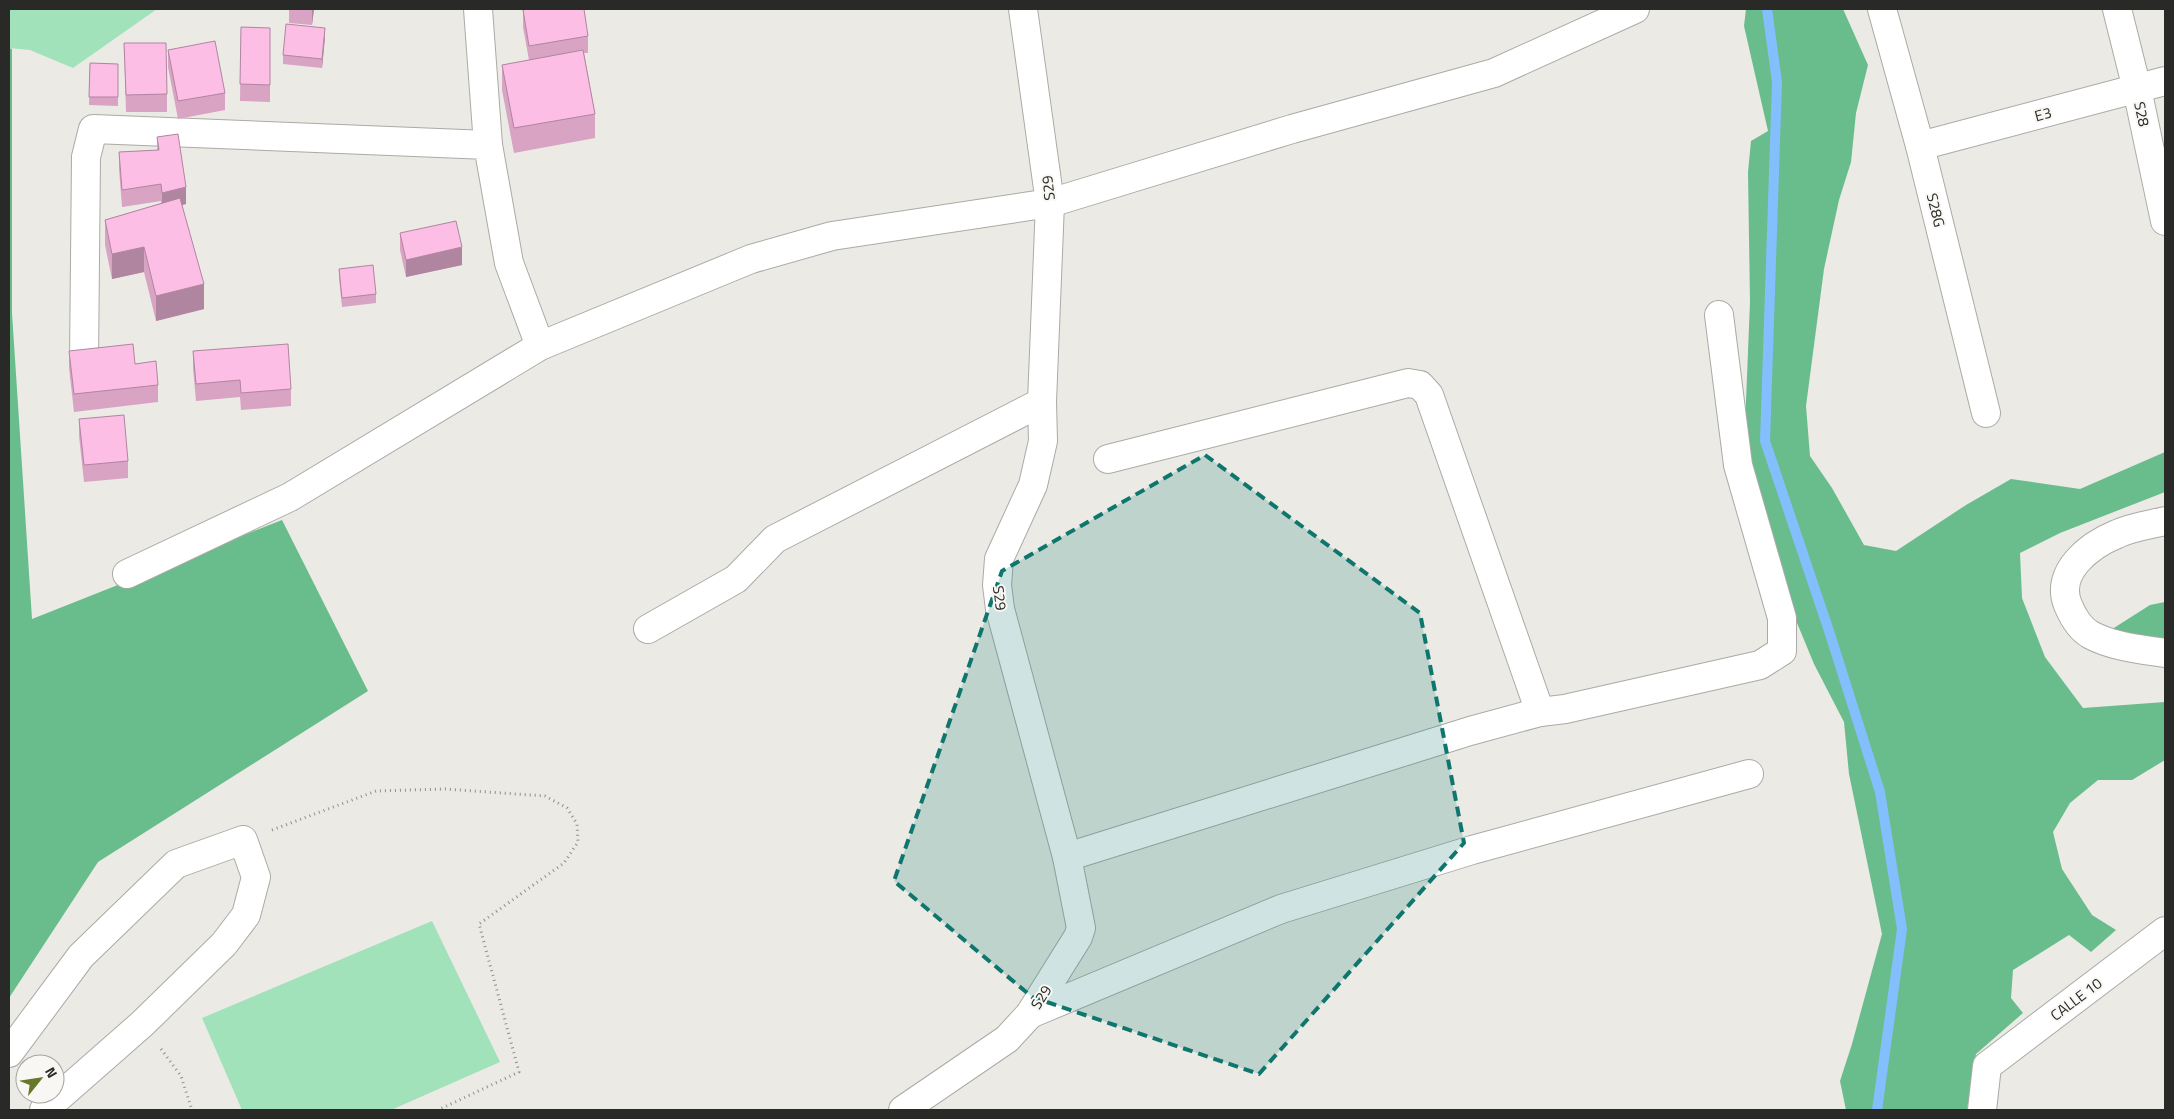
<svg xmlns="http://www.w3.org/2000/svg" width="2174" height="1119" font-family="'Titillium Web',sans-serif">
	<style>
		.green { fill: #a2e2bb }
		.forest { fill: #69bc8c }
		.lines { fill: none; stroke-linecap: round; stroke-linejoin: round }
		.stream { stroke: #84bffd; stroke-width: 10 }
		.minor-casing { stroke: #abaaa6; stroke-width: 30 }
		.path { stroke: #8e8e8a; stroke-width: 3; stroke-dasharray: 1 4; stroke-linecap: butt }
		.minor { stroke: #fff; stroke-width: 28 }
		.wall { fill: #d9a3c4 }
		.shaded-wall { fill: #b085a0 }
		.building { fill: #fcbee4; stroke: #b085a0 }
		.marked { fill: #0f766e; fill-opacity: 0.2; stroke: #0f766e; stroke-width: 4; stroke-dasharray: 10 6; stroke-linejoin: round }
		.labels { text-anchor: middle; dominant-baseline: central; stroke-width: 4; stroke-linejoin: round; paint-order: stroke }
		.street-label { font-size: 15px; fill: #292927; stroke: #f8f7f3 }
	</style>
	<rect width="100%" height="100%" fill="#ebeae5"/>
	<!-- green -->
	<g class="green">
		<polygon points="9,9 157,9 73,68 30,50 9,48"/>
		<polygon points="432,921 500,1062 391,1110 242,1110 202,1018"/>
	</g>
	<!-- forest -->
	<g class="forest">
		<polygon points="1746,9 1843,9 1868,65 1856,113 1851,162 1839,200 1824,269 1806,406 1810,456 1832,488 1864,545 1896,551 1966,505 2011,479 2080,489 2165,452 2165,492 2060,533 2020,553 2022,598 2045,657 2083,708 2165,702 2165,760 2132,780 2098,780 2070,803 2053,832 2062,869 2092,915 2116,930 2091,952 2069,935 2013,970 2011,998 2023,1013 1976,1054 1967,1110 1846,1110 1840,1081 1852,1044 1882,934 1849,774 1844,722 1814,664 1795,618 1744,451 1750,302 1748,172 1751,141 1768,131 1744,26"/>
		<polygon points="9,48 12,49 12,313 32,619 282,520 368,691 98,862 9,998"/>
		<polygon points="2165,602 2165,645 2106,633 2150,605"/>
	</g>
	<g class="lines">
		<!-- stream -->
		<polyline class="stream" points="1767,9 1777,82 1765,441 1829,631 1880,792 1902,929 1877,1110"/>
		<!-- minor casing -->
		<g class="minor-casing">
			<g id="minor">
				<polyline points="478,9 488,145"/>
				<polyline points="1882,9 1920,146 1986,413"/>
				<polyline points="2117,9 2137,89 2165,221"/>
				<polyline points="1920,146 2165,81"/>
				<polyline points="84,362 86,157 93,129 488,145 509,263 540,346"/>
				<polyline points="1108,459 1408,383 1420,385 1429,395 1540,712"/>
				<path d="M2165,521C2149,525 2132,527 2117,534C2090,545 2054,572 2068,605C2073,617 2080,629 2091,635C2114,647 2140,649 2165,653"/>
				<polyline points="127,574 290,497 540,346 751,259 832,236 1050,203 1292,129 1494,73 1635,9"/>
				<polyline points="648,629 736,579 775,539 1042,402"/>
				<polyline points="1067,857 1470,731 1540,712 1565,709 1760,665 1782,651 1782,618 1738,465 1719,315"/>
				<polyline points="1030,1014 1281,909 1472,850 1749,774"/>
				<polyline points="9,1053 81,956 176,864 243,840 256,877 246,915 224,944 142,1024 44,1110"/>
				<polyline points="903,1110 1007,1039 1030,1014 1078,937 1081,928 1067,857 1000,609 997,585 999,559 1033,485 1043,441 1042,402 1050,203 1023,9"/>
				<polyline points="1982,1110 1987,1066 2165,931"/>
			</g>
		</g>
		<!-- path -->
		<g class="path">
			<polyline points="272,830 376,791 445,789 545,796 567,808 577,824 578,842 564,863 479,924 519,1072 438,1110"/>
			<polyline points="161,1049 181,1076 192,1110"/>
		</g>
		<!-- minor -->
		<use href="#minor" class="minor"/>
	</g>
	<!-- wall -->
	<g class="wall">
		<polygon points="289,9 314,9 312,25 289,23"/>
		<polygon points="523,10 588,36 588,53 584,53 595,114 595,138 514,153 502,90 502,65 529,60 523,27"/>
		<polygon points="241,27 270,28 270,102 240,101"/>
		<polygon points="325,37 322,68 283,64 283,55"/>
		<polygon points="124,43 167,94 167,112 126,112"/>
		<polygon points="168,50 225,93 225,110 178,119 168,67"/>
		<polygon points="90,63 118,64 118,106 89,105"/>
		<polygon points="157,137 186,204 182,205 204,309 156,321 144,272 112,279 105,245 105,220 161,203 161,201 122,207 119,169 119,152 157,150"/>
		<polygon points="400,233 462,265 406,277 400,250"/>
		<polygon points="339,269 376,294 376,303 342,307 339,278"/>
		<polygon points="69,351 135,364 158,385 158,402 74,412 69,368"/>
		<polygon points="193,351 291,389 291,406 241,410 240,397 196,401 193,368"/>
		<polygon points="79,419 128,461 128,478 84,482 79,436"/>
	</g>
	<!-- shaded-wall -->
	<g class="shaded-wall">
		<polygon points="312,9 314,9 312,25"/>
		<polygon points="325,28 325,37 322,68 322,59"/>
		<polygon points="186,187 186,204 162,210 162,193"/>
		<polygon points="144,247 144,272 112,279 112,254"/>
		<polygon points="462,247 462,265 406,277 406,260"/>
		<polygon points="204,284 204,309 156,321 156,296"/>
	</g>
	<!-- building -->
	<g class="building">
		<polygon points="528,9 584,9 588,36 529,46 523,10"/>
		<polygon points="286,24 325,28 322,59 283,55"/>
		<polygon points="241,27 270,28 270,85 240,84"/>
		<polygon points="215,41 225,93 178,101 168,50"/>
		<polygon points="124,43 166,43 167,94 126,95"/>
		<polygon points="583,50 595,114 514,128 502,65"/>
		<polygon points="90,63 118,64 118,97 89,97"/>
		<polygon points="178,134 186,187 162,193 161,184 122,190 119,152 159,150 157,137"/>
		<polygon points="180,198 204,284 156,296 144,247 112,254 105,220"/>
		<polygon points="456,221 462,247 406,260 400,233"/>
		<polygon points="373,265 376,294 342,298 339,269"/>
		<polygon points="133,344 135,364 156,361 158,385 74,394 69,351"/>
		<polygon points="288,344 291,389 241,393 240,380 196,384 193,351"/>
		<polygon points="124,415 128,461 84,465 79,419"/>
	</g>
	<!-- marked area -->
	<path class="marked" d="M1205,455L1420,613L1464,843L1259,1074L1032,997L894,881L1002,571Z"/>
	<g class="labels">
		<!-- street labels -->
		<g class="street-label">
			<text transform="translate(2043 114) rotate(-15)">E3</text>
			<text transform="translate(2142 114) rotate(78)">S28</text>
			<text transform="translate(1048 188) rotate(-97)">S29</text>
			<text transform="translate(1936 210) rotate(76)">S28G</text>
			<text transform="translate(1000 598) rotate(82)">S29</text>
			<text transform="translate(1041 997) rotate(-58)">S29</text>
			<text transform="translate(2076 999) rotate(-37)">CALLE 10</text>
		</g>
	</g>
	<!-- border -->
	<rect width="2174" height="1119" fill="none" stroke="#292927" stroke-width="20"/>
	<!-- north arrow -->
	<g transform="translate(40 1079) rotate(60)"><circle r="24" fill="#f8f7f3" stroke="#a5a5a1"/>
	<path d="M0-4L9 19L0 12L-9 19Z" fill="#667928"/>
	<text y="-8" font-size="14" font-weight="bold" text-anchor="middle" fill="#292927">N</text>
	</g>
</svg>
